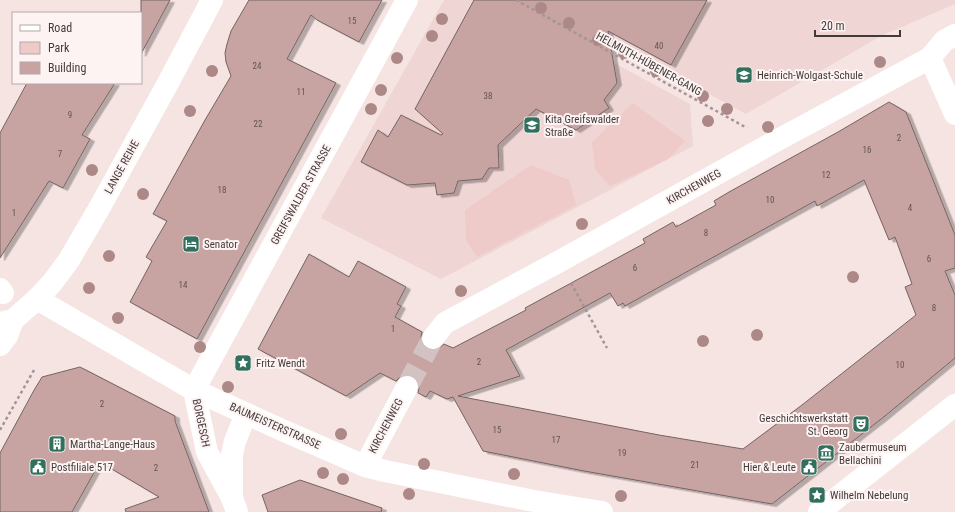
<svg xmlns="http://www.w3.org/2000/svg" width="955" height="512" font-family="'Roboto Condensed',sans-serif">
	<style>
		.built { fill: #efd5d3 }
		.green { fill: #eecac8 }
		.building { fill: #c7a3a2; stroke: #746463; fill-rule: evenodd; filter: url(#shadow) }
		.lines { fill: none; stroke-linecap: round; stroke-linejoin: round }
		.minor-tunnel { stroke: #d2c2c1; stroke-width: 22; stroke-dasharray: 22 11; stroke-linecap: butt }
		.path { stroke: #a29594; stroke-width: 2.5; stroke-dasharray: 3 3; stroke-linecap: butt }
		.minor { stroke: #fff; stroke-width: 22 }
		.tree { fill: #ac8887 }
		.labels { text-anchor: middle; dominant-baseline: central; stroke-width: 4; stroke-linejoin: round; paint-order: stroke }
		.number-label { font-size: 9px; fill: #635554 }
		.street-label { font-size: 11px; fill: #423b3a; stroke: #fef3f3 }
		.poi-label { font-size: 11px; fill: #423b3a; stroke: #fef3f3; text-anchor: start }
	</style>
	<defs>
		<filter id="shadow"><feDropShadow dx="4.5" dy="2.5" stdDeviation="0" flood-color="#0004"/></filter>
	</defs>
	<rect width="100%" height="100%" fill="#f6e4e3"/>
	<!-- built -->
	<g class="built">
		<polygon points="444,0 498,0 690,104 693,146 441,279 321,218"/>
		<polygon points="536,0 955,0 955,4 881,36 746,114"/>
	</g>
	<!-- green -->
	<g class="green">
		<polygon points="633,103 685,141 668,159 610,186 595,169 592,142"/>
		<polygon points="531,165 569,180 576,205 477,257 466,240 465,210"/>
	</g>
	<!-- building -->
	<g class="building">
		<polygon points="141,0 170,0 141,54"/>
		<polygon points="249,0 382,0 359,42 317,20 311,15 287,59 336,83 197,339 130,302 152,261 146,257 167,221 153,214 205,120 231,76 226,62 225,53 227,44 231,31"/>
		<polygon points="474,0 707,0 671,65 608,31 617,83 604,100 609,108 576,130 536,109 498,145 499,168 489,168 482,179 458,181 454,193 437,195 435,183 407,185 361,162 378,130 388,137 401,115 441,135 443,134 415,109"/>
		<polygon points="27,83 115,83 82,135 90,139 63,188 49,181 0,258 0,133"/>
		<path d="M889,102L906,112L955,235V268L945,271L955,295V358L885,416L772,504L584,471L483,451L453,397L447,399L430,391L426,397L418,393L419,387L418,381L412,376L406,375L401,376L396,381L380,373L346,396L258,349L309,254L349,277L358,261L406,287L397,304L401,306L395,317L422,332L421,337V342L426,348L432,350H437L444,344L453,348L526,310L525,308L645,243L643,239L673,222L676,227L716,205L714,201L729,192L838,132ZM864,180L889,240L895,237L912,284L905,287L916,315L802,405L743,449L659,435L458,396L520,376L506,350L610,293L618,306L623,303L625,306L815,201L817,206Z"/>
		<polygon points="80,367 175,416 175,421 209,512 126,512 125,509 159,497 100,462 72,512 0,512 0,453 33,392 42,377"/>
		<polygon points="300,480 382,508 381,512 268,512 262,495"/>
	</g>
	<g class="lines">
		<!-- minor-tunnel -->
		<polyline class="minor-tunnel" points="407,387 433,338"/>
		<!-- path -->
		<g class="path">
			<polyline points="516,0 747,128"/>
			<polyline points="571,283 607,348"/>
			<polyline points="0,430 34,370"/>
		</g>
		<!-- minor -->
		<g class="minor">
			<polyline points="930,58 955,114"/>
			<polyline points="0,289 3,293"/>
			<polyline points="37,299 194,390 282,430 365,466 385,471 534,501 602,512"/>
			<polyline points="0,323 13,320 37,299 52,283 69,260 101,205 168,83 212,0"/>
			<polyline points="433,338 445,323 560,261 774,142 930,58 944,41 955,35"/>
			<polyline points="0,345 7,336 13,320"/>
			<polyline points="365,466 407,387"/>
			<polyline points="232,497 232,454 235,441 246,414"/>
			<polyline points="237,512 232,498 207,452 194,390 407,0"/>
			<polyline points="819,512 955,405"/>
		</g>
	</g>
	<!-- trees -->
	<g class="tree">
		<circle cx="541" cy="8" r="6"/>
		<circle cx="442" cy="19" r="6"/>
		<circle cx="569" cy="23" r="6"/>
		<circle cx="432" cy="36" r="6"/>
		<circle cx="598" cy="40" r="6"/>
		<circle cx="624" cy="53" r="6"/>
		<circle cx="397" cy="58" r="6"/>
		<circle cx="880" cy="62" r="6"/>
		<circle cx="212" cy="71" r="6"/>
		<circle cx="656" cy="71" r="6"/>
		<circle cx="381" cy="90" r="6"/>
		<circle cx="703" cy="96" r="6"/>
		<circle cx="371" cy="109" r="6"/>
		<circle cx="727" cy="109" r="6"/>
		<circle cx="190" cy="111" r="6"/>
		<circle cx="708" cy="121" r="6"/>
		<circle cx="768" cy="127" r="6"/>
		<circle cx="92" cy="170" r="6"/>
		<circle cx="143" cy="194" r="6"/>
		<circle cx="582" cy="224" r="6"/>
		<circle cx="109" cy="256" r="6"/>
		<circle cx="853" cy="277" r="6"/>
		<circle cx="89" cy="288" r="6"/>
		<circle cx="461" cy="291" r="6"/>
		<circle cx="118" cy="318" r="6"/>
		<circle cx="757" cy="335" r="6"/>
		<circle cx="703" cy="341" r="6"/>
		<circle cx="200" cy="347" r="6"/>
		<circle cx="228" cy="387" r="6"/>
		<circle cx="341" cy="434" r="6"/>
		<circle cx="424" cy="464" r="6"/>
		<circle cx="323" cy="473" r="6"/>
		<circle cx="514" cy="474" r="6"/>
		<circle cx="343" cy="479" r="6"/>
		<circle cx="409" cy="494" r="6"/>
		<circle cx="621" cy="496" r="6"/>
	</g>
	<!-- icons -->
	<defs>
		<g id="school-square" transform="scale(0.9)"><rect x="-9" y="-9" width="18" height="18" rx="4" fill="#30705d" stroke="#fef3f3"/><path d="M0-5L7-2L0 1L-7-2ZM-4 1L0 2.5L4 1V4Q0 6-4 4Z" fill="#fff"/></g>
		<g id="hotel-square" transform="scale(0.9)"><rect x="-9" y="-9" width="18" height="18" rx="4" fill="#30705d" stroke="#fef3f3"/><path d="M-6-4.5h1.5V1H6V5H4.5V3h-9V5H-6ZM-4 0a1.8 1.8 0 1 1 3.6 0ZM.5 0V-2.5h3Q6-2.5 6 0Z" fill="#fff"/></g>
		<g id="sight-square" transform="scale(0.9)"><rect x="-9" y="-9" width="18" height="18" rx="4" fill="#30705d" stroke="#fef3f3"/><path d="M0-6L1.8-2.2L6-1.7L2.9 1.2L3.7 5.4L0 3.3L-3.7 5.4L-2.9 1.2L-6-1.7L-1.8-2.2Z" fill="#fff"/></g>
		<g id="theatre-square" transform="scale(0.9)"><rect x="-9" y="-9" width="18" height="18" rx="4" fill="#30705d" stroke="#fef3f3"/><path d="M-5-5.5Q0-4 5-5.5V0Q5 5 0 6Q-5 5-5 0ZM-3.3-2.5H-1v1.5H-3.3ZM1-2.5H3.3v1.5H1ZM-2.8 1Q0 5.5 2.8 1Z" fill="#fff"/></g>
		<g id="building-square" transform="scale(0.9)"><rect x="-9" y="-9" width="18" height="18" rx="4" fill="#30705d" stroke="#fef3f3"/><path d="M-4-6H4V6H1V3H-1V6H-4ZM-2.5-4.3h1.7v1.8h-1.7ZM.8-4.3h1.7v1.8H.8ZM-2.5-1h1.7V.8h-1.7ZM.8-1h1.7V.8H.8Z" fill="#fff"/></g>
		<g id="museum-square" transform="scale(0.9)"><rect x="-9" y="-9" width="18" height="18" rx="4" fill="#30705d" stroke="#fef3f3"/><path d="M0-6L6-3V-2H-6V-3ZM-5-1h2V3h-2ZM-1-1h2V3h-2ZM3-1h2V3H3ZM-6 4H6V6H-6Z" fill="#fff"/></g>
		<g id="civic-square" transform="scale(0.9)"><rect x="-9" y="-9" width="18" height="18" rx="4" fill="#30705d" stroke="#fef3f3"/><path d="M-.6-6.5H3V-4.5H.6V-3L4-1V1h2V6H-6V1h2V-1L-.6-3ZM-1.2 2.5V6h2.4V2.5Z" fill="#fff"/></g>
	</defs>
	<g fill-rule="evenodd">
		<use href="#school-square" x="744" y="75"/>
		<use href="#school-square" x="532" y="125"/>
		<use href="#hotel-square" x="191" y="244"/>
		<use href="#sight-square" x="243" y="363"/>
		<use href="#theatre-square" x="861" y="424"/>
		<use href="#building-square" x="57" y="444"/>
		<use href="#museum-square" x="826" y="453"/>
		<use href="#civic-square" x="38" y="467"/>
		<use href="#civic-square" x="809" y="467"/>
		<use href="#sight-square" x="817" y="495"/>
	</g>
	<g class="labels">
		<!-- number labels -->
		<g class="number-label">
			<text x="352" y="21">15</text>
			<text x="659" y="46">40</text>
			<text x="257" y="66">24</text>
			<text x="301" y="92">11</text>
			<text x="488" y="96">38</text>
			<text x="70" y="115">9</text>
			<text x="258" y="124">22</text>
			<text x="899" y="138">2</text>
			<text x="867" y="150">16</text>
			<text x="60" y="154">7</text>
			<text x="826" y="175">12</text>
			<text x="222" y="190">18</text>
			<text x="770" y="200">10</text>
			<text x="910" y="208">4</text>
			<text x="14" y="213">1</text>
			<text x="706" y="233">8</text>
			<text x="929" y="259">6</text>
			<text x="635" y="268">6</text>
			<text x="183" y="285">14</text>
			<text x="934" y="308">8</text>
			<text x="393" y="329">1</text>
			<text x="479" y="362">2</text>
			<text x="900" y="365">10</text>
			<text x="102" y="404">2</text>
			<text x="497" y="430">15</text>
			<text x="556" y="440">17</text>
			<text x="622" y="453">19</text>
			<text x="695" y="465">21</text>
			<text x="156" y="468">2</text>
		</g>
		<!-- street labels -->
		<g class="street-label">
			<text transform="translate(649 64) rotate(29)">HELMUTH-HÜBENER-GANG</text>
			<text transform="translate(122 167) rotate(-61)">LANGE REIHE</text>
			<text transform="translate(694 187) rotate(-29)">KIRCHENWEG</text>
			<text transform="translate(301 195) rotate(-61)">GREIFSWALDER STRASSE</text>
			<text transform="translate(201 423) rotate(78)">BORGESCH</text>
			<text transform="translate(275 426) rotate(24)">BAUMEISTERSTRASSE</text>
			<text transform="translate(386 426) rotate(-62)">KIRCHENWEG</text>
		</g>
		<!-- poi labels -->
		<g class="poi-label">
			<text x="757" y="75">Heinrich-Wolgast-Schule</text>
			<text x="545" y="119">Kita Greifswalder<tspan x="545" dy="13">Straße</tspan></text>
			<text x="204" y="244">Senator</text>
			<text x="256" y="363">Fritz Wendt</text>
			<text x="848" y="418" text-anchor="end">Geschichtswerkstatt<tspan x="848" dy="13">St. Georg</tspan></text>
			<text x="70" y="444">Martha-Lange-Haus</text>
			<text x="839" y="447">Zaubermuseum<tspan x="839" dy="13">Bellachini</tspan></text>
			<text x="51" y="467">Postfiliale 517</text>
			<text x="796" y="467" text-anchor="end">Hier &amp; Leute</text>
			<text x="830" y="495">Wilhelm Nebelung</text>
		</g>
	</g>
	<!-- legend -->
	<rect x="12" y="12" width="130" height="72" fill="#fef3f3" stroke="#b3a9a9"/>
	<rect x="20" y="25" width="20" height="6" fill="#ffffff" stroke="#b3a9a9"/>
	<text x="48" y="32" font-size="12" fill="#423b3a">Road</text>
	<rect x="20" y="42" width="20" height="12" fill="#eecac8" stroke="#b3a9a9"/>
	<text x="48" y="52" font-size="12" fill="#423b3a">Park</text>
	<rect x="20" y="62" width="20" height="12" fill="#c7a3a2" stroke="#b3a9a9"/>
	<text x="48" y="72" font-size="12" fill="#423b3a">Building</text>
	<!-- scale -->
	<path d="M815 30v6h85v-6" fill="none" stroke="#423b3a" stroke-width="2"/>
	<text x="821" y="30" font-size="12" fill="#423b3a" stroke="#fef3f3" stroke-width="3" paint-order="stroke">20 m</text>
</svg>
